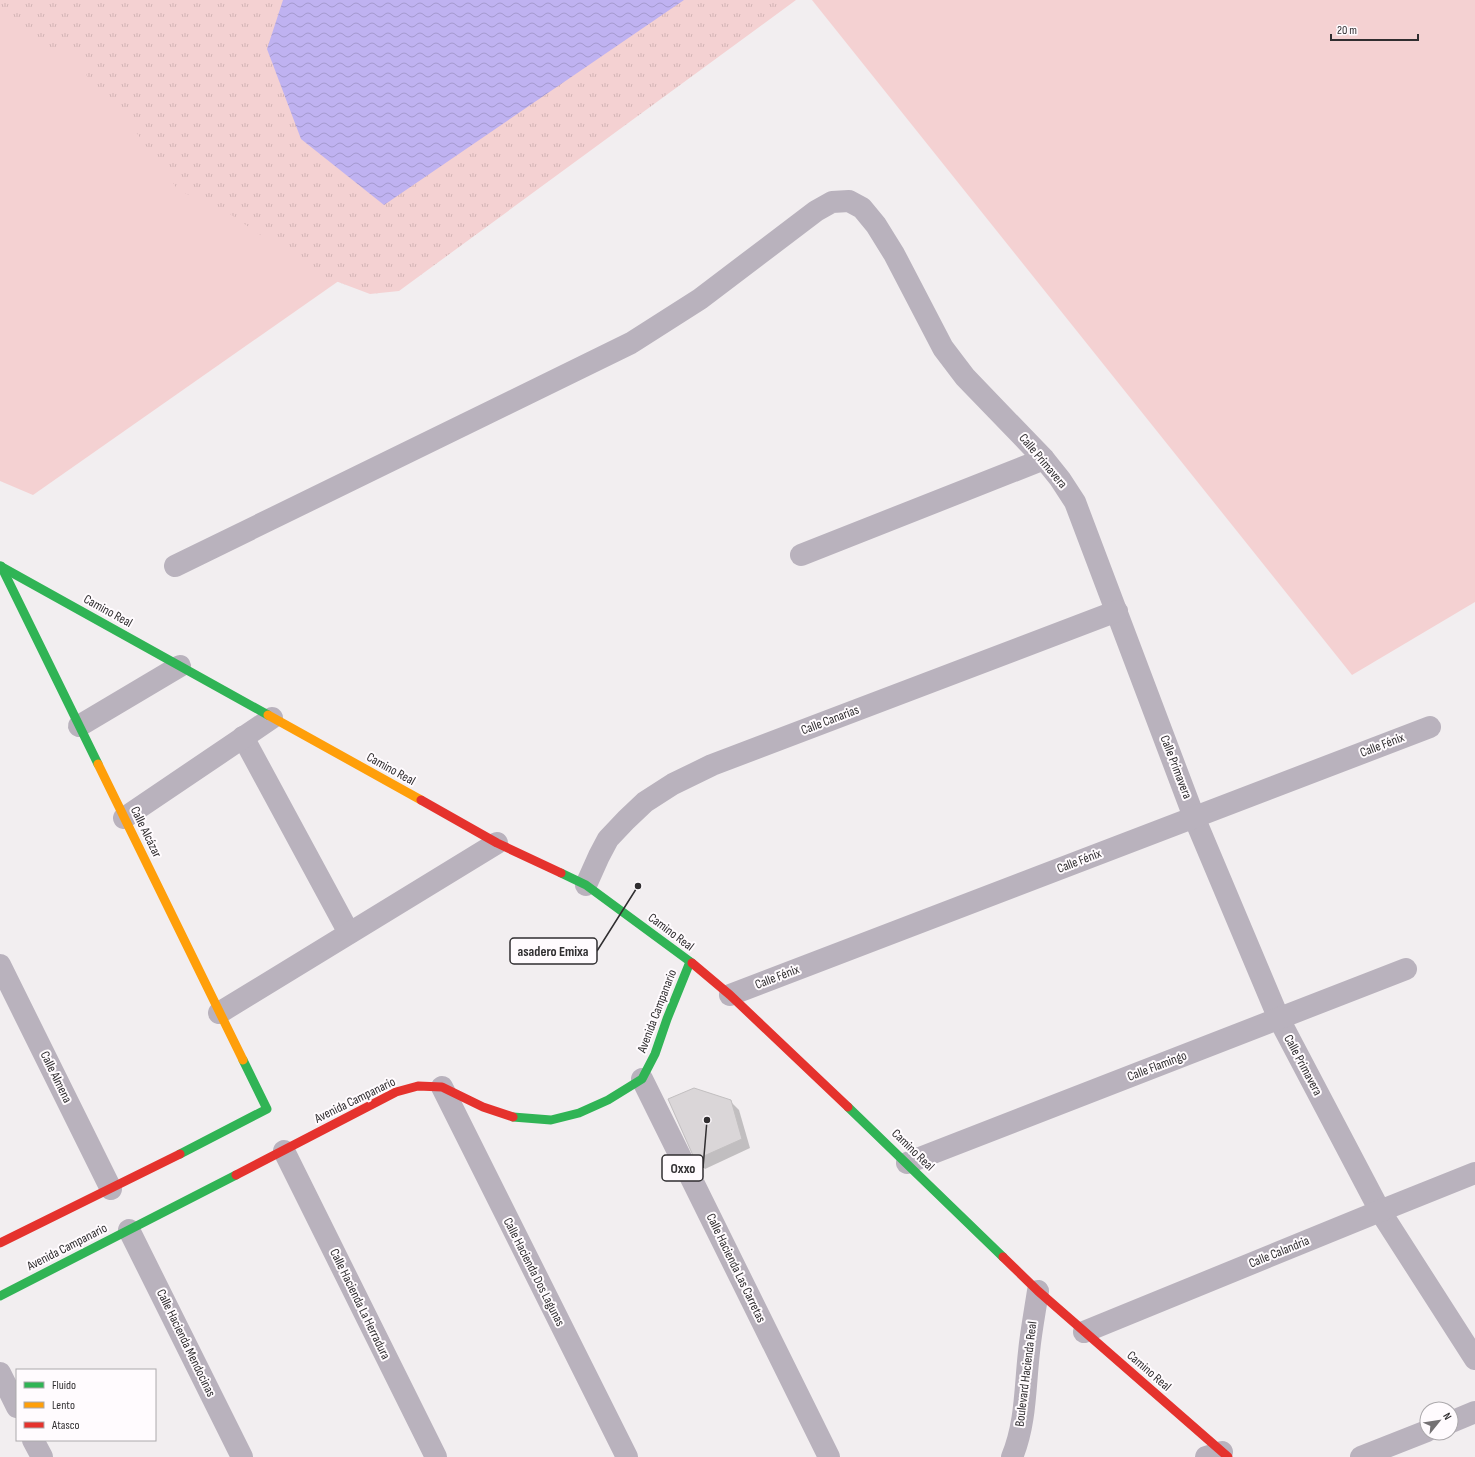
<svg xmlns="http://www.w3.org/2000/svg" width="1475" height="1457" font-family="'Sofia Sans Condensed',sans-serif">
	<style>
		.green { fill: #f4d1d2 }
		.park { fill: url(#park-tufts) }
		.water { fill: url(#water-waves) }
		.shadow { fill: #0003 }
		.building { fill: #dad6d8; stroke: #c2bfc0 }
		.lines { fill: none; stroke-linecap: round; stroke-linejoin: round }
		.street { stroke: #b9b2bd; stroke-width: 22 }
		.fast { stroke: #30b455; stroke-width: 9 }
		.slow { stroke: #ff9f0a; stroke-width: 9 }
		.jam { stroke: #e5322d; stroke-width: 9 }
		.labels { text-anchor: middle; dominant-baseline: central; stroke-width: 4; stroke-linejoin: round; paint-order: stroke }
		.street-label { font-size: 13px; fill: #302e30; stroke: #fffbfe }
		.leader { fill: none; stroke: #302e30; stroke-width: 1.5 }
		.callout-dot { fill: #302e30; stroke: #fffbfe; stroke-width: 1.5 }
		.callout { fill: #fffbfe; stroke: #302e30; stroke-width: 1.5 }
		.callout-label { font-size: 14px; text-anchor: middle; font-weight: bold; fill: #302e30 }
	</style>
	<defs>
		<pattern id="park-tufts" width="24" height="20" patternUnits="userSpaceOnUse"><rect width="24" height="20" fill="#f4d1d2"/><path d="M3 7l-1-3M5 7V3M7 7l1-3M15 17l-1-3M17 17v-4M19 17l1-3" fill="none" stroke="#d2b4b5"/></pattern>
		<pattern id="water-waves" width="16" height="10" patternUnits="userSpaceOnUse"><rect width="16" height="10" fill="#bfb2f1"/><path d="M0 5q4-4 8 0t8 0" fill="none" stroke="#a499cf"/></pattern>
	</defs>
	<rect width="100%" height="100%" fill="#f2eef0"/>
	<!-- green -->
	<g class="green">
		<polygon points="0,0 740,0 33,495 0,481"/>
		<polygon points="812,0 1475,0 1475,602 1352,675"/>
	</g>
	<!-- park -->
	<polygon class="park" points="0,0 796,0 399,291 370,294 317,274 227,212 178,190 122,113 89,84 80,51 50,53 25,39 0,9"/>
	<!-- water -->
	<polygon class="water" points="283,0 684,0 384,205 301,139 267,49"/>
	<!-- shadow -->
	<polygon class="shadow" points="670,1100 730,1101 739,1110 750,1148 705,1169 696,1160"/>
	<!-- building -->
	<polygon class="building" points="694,1088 731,1100 742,1139 695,1160 668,1099"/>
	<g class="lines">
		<!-- street -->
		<g class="street">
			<polyline points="801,555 1044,459"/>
			<polyline points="175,566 631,343 700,299 816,211 832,202 849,201 862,208 876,225 894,254 943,348 965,377 1044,459 1060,479 1075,502 1194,817 1279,1019 1380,1211 1475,1359"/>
			<polyline points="79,726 180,666"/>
			<polyline points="243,737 349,933"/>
			<polyline points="124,818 272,718"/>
			<polyline points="586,885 599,856 608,839 626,820 645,802 673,784 712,765 1117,611"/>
			<polyline points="0,965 111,1189"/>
			<polyline points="730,995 1430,727"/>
			<polyline points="219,1013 497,843"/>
			<polyline points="642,1079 829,1457"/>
			<polyline points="442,1087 627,1457"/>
			<polyline points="284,1151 436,1457"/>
			<polyline points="907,1163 1406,969"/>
			<polyline points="129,1230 242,1457"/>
			<polyline points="1084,1332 1380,1211 1475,1173"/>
			<polyline points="0,1373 17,1407"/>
			<polyline points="1451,1422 1475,1412"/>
			<polyline points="33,1440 42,1457"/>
			<path d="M1012,1457C1026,1424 1025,1386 1029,1352C1031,1331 1035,1311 1038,1291"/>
			<polyline points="1206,1457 1222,1452"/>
			<polyline points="1361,1457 1427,1431"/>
		</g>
		<!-- fast -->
		<g class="fast">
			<polyline points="0,566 268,715"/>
			<polyline points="1,566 98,764"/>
			<polyline points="561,873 586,885 692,963"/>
			<polyline points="848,1107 1003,1257"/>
			<polyline points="513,1117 551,1120 579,1113 608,1100 642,1079 655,1054 667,1019 690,962"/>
			<polyline points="180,1154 267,1109 243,1060"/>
			<polyline points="0,1296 236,1175"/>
		</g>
		<!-- slow -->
		<g class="slow">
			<polyline points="268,715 421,800"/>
			<polyline points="98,764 243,1060"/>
		</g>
		<!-- jam -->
		<g class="jam">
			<polyline points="421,800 497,843 561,873"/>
			<polyline points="692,963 730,995 848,1107"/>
			<polyline points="236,1175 396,1092 418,1086 442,1087 483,1107 513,1117"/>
			<polyline points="0,1243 180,1154"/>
			<polyline points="1003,1257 1038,1291 1228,1457"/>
		</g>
	</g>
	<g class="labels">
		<!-- street labels -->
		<g class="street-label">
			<text transform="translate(1043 461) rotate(50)">Calle Primavera</text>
			<text transform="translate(108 611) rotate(29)">Camino Real</text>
			<text transform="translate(830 720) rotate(-21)">Calle Canarias</text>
			<text transform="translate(1382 745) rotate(-21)">Calle Fénix</text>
			<text transform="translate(1176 767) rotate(69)">Calle Primavera</text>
			<text transform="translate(391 769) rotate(29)">Camino Real</text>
			<text transform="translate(146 832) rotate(64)">Calle Alcázar</text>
			<text transform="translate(1079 861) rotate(-21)">Calle Fénix</text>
			<text transform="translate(671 932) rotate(37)">Camino Real</text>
			<text transform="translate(777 977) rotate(-21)">Calle Fénix</text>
			<text transform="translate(657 1011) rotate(-69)">Avenida Campanario</text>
			<text transform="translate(1303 1065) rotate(62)">Calle Primavera</text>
			<text transform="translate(1157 1066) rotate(-21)">Calle Flamingo</text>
			<text transform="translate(56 1077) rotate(64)">Calle Almena</text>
			<text transform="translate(355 1100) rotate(-26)">Avenida Campanario</text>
			<text transform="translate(913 1150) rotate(44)">Camino Real</text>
			<text transform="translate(67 1247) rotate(-27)">Avenida Campanario</text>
			<text transform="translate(1279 1252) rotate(-22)">Calle Calandria</text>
			<text transform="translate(736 1268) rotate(64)">Calle Hacienda Las Carretas</text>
			<text transform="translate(534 1272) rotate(63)">Calle Hacienda Dos Lagunas</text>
			<text transform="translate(360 1304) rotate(64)">Calle Hacienda La Herradura</text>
			<text transform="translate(186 1343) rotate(64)">Calle Hacienda Mendocinas</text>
			<text transform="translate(1149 1371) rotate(41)">Camino Real</text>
			<text transform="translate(1026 1374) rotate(-83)">Boulevard Hacienda Real</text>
		</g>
	</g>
	<!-- callouts -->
	<path class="leader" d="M638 886L597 951M707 1120L703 1168"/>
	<g class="callout-dot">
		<circle cx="638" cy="886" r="4"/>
		<circle cx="707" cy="1120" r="4"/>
	</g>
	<g class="callout">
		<rect x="510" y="938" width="87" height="26" rx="4"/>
		<rect x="662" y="1155" width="41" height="26" rx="4"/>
	</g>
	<g class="callout-label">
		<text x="553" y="956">asadero Emixa</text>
		<text x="683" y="1173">Oxxo</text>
	</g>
	<!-- legend -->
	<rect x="16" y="1369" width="140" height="72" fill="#fffbfe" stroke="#aca9ac"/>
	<rect x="24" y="1382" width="20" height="6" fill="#30b455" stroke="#aca9ac"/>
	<text x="52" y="1389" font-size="12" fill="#302e30">Fluido</text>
	<rect x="24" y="1402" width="20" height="6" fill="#ff9f0a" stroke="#aca9ac"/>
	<text x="52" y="1409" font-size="12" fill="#302e30">Lento</text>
	<rect x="24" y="1422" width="20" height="6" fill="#e5322d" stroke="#aca9ac"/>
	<text x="52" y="1429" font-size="12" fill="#302e30">Atasco</text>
	<!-- north arrow -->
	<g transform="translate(1439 1421) rotate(60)"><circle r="19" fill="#fffbfe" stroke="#aca9ac"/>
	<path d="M0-3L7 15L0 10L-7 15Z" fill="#747173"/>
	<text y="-6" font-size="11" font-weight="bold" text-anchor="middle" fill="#302e30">N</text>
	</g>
	<!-- scale -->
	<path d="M1331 34v6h87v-6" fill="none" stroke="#302e30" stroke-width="2"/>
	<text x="1337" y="34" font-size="12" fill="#302e30" stroke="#fffbfe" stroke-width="3" paint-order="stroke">20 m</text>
</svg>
